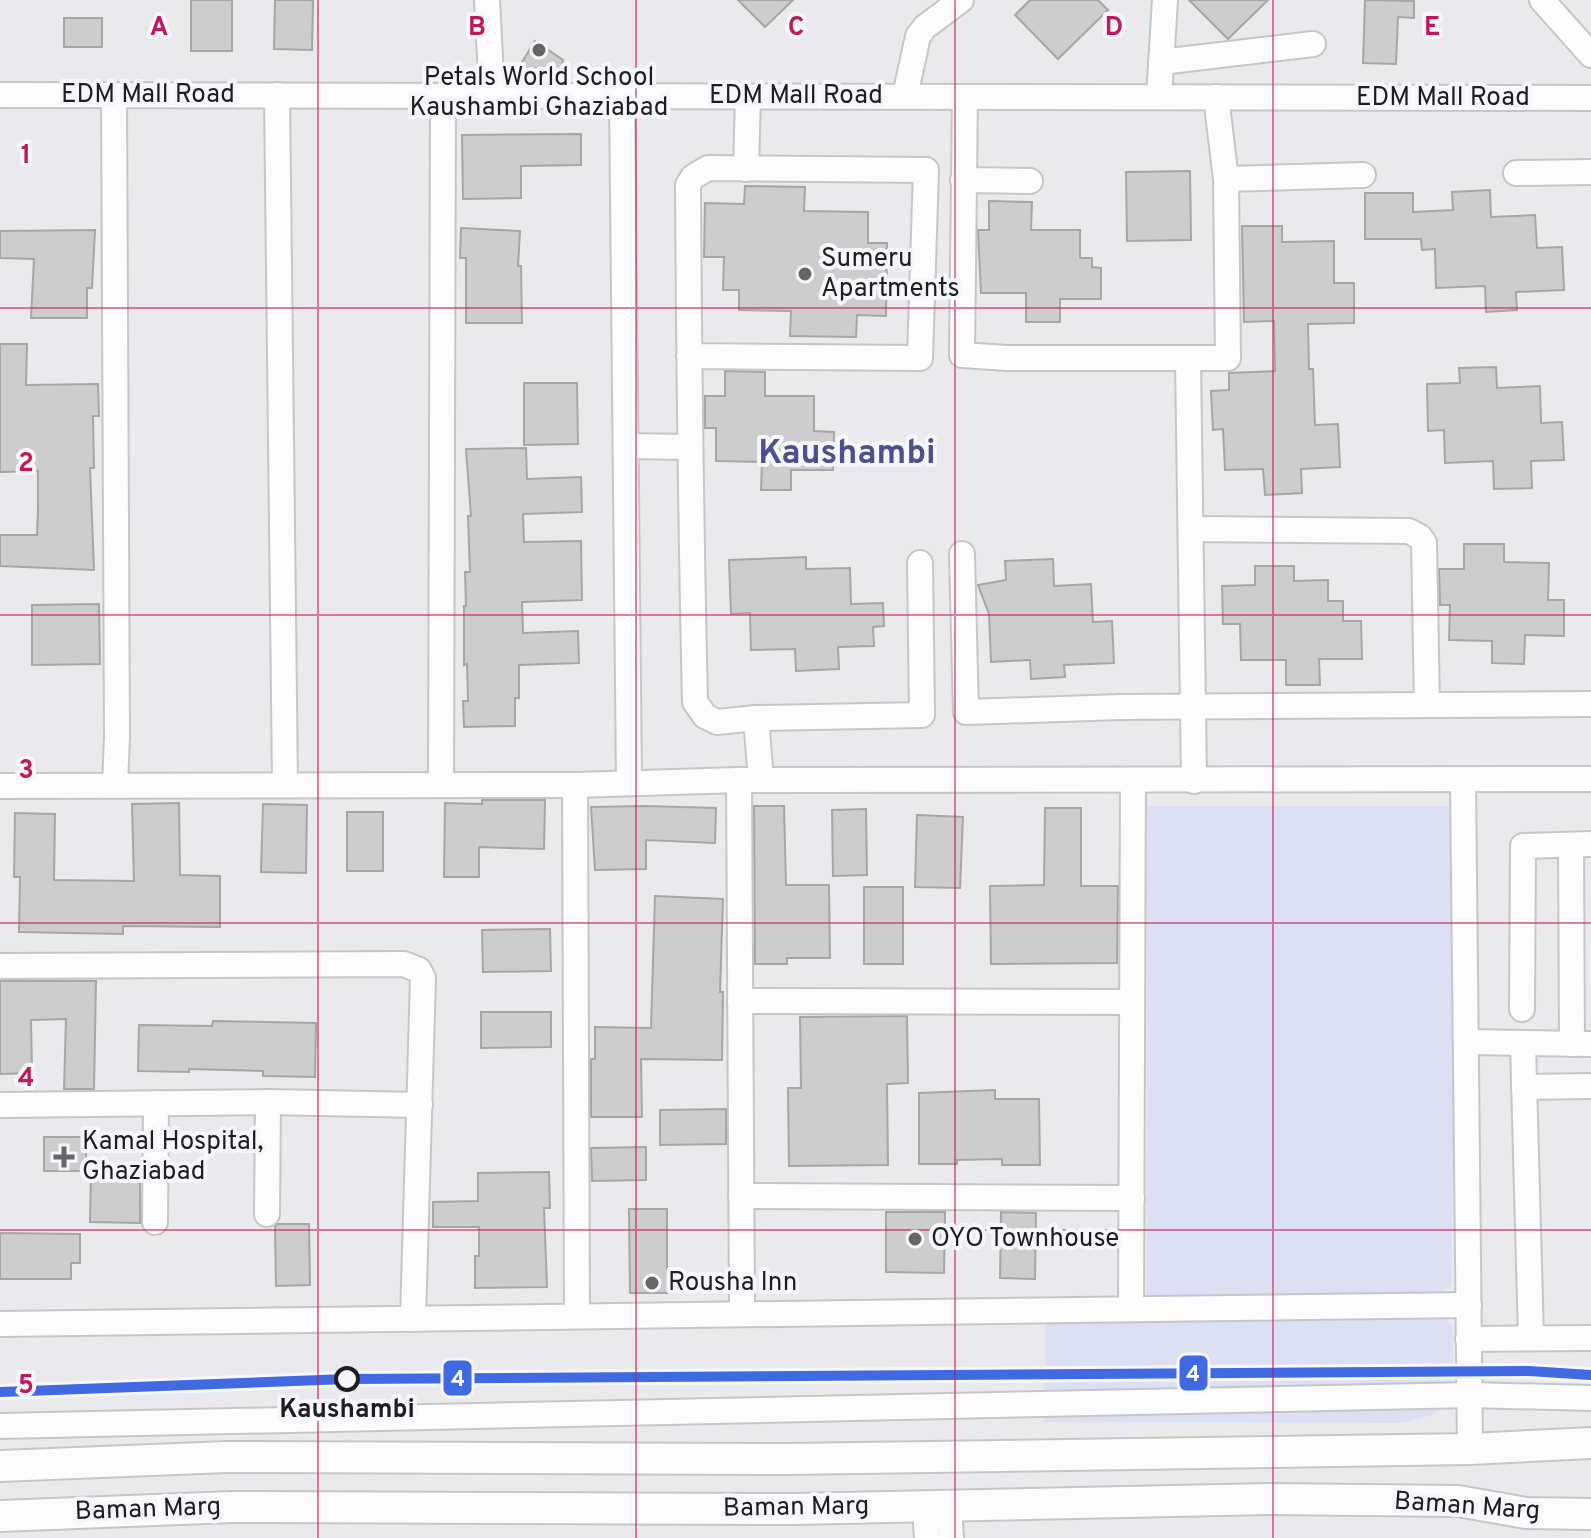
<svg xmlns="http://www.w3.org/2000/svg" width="1591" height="1538" font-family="Overpass,sans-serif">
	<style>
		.green { fill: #dde0f2 }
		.building { fill: #cecdce; stroke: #a6a6a6; stroke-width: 2 }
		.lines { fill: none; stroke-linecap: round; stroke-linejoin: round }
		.minor-casing { stroke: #c6c6c8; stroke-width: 28 }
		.major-casing { stroke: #c6c6c8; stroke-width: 34 }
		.minor { stroke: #fcfcfc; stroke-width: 24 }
		.major { stroke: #fcfcfc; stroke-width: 30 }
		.metro-1-casing { stroke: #f6f7fb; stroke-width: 16 }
		.metro-1 { stroke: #4169e1; stroke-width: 10 }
		.grid { fill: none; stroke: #c2185b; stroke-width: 2; stroke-opacity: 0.55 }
		.poi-dot { fill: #656567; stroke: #f6f7fb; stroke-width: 3 }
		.stop-dot { fill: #f6f7fb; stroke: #1e1e20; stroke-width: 4 }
		.labels { text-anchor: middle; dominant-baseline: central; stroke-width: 8; stroke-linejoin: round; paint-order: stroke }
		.poi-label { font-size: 26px; fill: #1e1e20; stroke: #f6f7fb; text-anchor: start }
		.street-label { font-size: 26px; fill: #1e1e20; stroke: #f6f7fb }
		.stop-label { font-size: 26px; font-weight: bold; fill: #1e1e20; stroke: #f6f7fb }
		.district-label { font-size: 34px; font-weight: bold; fill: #4d508e; stroke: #f6f7fb }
		.grid-label { font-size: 26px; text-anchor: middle; font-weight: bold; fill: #c2185b; stroke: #f6f7fb; stroke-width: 8; stroke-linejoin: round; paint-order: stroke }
		.line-badge { stroke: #f6f7fb; stroke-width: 3 }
		.badge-label { font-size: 22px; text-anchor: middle; font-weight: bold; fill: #fff }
	</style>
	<rect width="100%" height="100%" fill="#eaeaec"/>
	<!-- green -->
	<g class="green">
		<polygon points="1147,806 1455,806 1455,1071 1451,1286 1425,1302 1147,1305"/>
		<polygon points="1443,1318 1453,1326 1451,1398 1435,1414 1403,1423 1044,1422 1045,1323"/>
	</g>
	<!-- building -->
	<g class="building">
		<rect x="191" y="0" width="41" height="51"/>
		<polygon points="275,0 313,0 312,50 274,49"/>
		<polygon points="738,0 793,0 765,27"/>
		<polygon points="1030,0 1098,0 1108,10 1058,59 1015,15"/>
		<polygon points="1189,0 1268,0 1228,39"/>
		<polygon points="1365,0 1414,1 1414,18 1398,17 1396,64 1363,63"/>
		<rect x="64" y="18" width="38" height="29"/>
		<polygon points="535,41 563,60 560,77 540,69 519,67"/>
		<polygon points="581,134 581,165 521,166 521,198 463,199 462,135"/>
		<polygon points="1190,171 1191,240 1127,241 1126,172"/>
		<polygon points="745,186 805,187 804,211 868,212 868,243 887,243 886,316 857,315 856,337 790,336 791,311 739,310 739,290 723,290 724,257 704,257 705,203 744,204"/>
		<polygon points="1490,190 1491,217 1535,215 1537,248 1562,247 1564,290 1516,292 1517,310 1486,312 1485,286 1436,288 1435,249 1422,250 1421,239 1365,239 1365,193 1413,193 1413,212 1453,210 1452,192"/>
		<polygon points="989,201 1032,202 1031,230 1080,230 1080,258 1092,258 1092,267 1101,268 1101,299 1060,299 1060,322 1026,322 1026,293 981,293 978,230 989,230"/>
		<polygon points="1242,226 1282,226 1282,242 1334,241 1334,283 1354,283 1354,323 1308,324 1309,369 1313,369 1315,425 1338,424 1340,467 1301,469 1302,493 1265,495 1263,469 1225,470 1223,429 1213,430 1211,391 1229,390 1229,373 1275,371 1274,321 1244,322"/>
		<polygon points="461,228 520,231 518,266 521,266 522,323 466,323 466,258 460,258"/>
		<polygon points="95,230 92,288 87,288 87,318 31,318 34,259 0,258 0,231"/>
		<polygon points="0,344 27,344 26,385 98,384 99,416 93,416 94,468 90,468 94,570 0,566 0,535 37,535 38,510 38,471 0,472"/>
		<polygon points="1496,367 1497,388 1540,386 1541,423 1562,422 1564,460 1531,461 1532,488 1494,489 1493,461 1445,463 1444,430 1428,431 1427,384 1460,383 1459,368"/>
		<polygon points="725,371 765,372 765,396 814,396 814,431 834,432 833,470 791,470 791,490 761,490 762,462 716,461 716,428 705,428 705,396 725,396"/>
		<polygon points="524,383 577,383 578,444 524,445"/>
		<polygon points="526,448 527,479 581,477 582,512 523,514 524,542 581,541 582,600 522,602 523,633 578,631 579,663 519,665 519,698 515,698 515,726 464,727 463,701 468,701 467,664 464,665 464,606 466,606 465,572 470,572 468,516 471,516 466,449"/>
		<polygon points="1464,544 1504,544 1504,562 1549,563 1548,600 1564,600 1564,636 1525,635 1524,664 1492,663 1492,641 1449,640 1450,605 1440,605 1439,569 1464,569"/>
		<polygon points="806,557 806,569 850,568 851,604 883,603 884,626 873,627 874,646 838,647 839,669 796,671 795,649 751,650 750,613 731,614 729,560"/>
		<polygon points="1053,559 1054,586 1091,584 1093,622 1112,621 1114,663 1064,665 1065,677 1031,679 1030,660 991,662 989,614 978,585 1006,580 1005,561"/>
		<polygon points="1255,566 1294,566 1294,581 1328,580 1328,601 1343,601 1343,621 1361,621 1362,659 1319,659 1320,685 1286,685 1286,660 1241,660 1240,624 1223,624 1222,586 1255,585"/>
		<polygon points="99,604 100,664 32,665 32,605"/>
		<polygon points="482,800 545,800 544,849 479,847 479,877 444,877 445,803 482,804"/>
		<polygon points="179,803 180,875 220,876 220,927 123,926 123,934 19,932 20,877 14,877 15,813 55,814 54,880 134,881 132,804"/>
		<polygon points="263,804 307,805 306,873 261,872"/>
		<polygon points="645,806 716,808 715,843 646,840 646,869 595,870 591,807"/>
		<polygon points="754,806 784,806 786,885 829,885 830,958 787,958 787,964 755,964"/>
		<polygon points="1045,808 1081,808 1081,886 1118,886 1117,963 991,964 990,886 1044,885"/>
		<polygon points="866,809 867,875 833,876 832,810"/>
		<rect x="347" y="812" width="36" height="59"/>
		<polygon points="917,815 963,817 960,888 915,887"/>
		<rect x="864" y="887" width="39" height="77"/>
		<polygon points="655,896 723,899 720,992 723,992 722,1060 641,1059 642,1117 591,1117 591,1059 595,1059 595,1027 651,1028"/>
		<polygon points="550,929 551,971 483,972 482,930"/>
		<polygon points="0,981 96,981 94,1089 64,1089 66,1019 31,1020 32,1073 0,1074"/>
		<polygon points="481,1012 551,1012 551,1047 481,1048"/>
		<polygon points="907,1016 908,1083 887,1084 888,1165 789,1166 788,1088 801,1088 800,1017"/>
		<polygon points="213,1021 316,1023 315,1077 263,1076 263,1071 189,1069 189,1072 138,1071 139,1025 212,1026"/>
		<polygon points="995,1090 995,1099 1039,1099 1040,1165 1002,1165 1002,1159 957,1160 957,1164 919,1164 919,1093"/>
		<polygon points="726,1109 726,1144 660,1145 660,1110"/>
		<rect x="44" y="1137" width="42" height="34"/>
		<polygon points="646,1147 646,1180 592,1181 591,1148"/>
		<polygon points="91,1170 140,1170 140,1223 90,1222"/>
		<polygon points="549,1172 550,1208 544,1208 547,1287 475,1288 475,1256 479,1256 479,1227 433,1227 433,1202 478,1201 478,1173"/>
		<polygon points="629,1209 667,1209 667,1273 674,1273 674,1293 630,1293"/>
		<polygon points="886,1212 945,1212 944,1273 886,1272"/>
		<polygon points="1001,1212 1036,1213 1035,1279 1000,1278"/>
		<polygon points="277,1224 309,1224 310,1285 276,1286 275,1227"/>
		<polygon points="0,1233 80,1234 80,1263 71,1263 71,1279 0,1279"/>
	</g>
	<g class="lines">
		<!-- minor casing -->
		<g class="minor-casing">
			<g id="minor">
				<polyline points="487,0 492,96"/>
				<polyline points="1542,0 1591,55"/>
				<polyline points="1161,62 1313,44"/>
				<polyline points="0,95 1591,98"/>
				<polyline points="114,95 117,737 115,785"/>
				<polyline points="277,95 285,784"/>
				<polyline points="622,96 629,783"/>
				<polyline points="905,96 918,36 925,27 961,0"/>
				<polyline points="965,97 962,355 1007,358 1228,358 1226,179 1363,175"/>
				<polyline points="1159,97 1165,0"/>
				<polyline points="1216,97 1226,179"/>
				<polyline points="746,169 748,96"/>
				<polyline points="1516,173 1591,172"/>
				<polyline points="963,180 1030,181"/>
				<path d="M689,356L920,358L926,170L708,168L693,177L688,185C689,357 691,529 695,702L705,716L717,722L756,718L922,715L920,563"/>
				<polyline points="1188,359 1194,781"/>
				<polyline points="626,446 690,447"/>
				<polyline points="1191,529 1409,531 1420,537 1424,543 1427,705"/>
				<polyline points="962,554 966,712 1121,707 1591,704"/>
				<polyline points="756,718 761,780"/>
				<polyline points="739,780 742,1314"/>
				<polyline points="1463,780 1470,1449"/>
				<polyline points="441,784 443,96"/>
				<polyline points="575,785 577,1316"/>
				<polyline points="0,786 575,785 739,780 1591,779"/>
				<polyline points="1571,845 1572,1044"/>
				<polyline points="0,966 404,964 419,970 423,978 413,1319"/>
				<polyline points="740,1001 1132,1002"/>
				<polyline points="1522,1009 1523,846 1591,844"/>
				<polyline points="1468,1042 1591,1044"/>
				<polyline points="1523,1044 1531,1338"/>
				<polyline points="1524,1087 1591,1086"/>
				<polyline points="0,1105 268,1102 420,1105"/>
				<polyline points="741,1196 1132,1198"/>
				<polyline points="267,1214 268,1102"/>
				<polyline points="155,1222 156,1103"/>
				<polyline points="1131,1309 1133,781"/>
				<polyline points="0,1324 1469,1305"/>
				<polyline points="1468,1339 1591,1338"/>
				<polyline points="0,1426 1470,1395 1591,1398"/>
				<polyline points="925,1506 927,1538"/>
				<polyline points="949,1506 951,1538"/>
			</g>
		</g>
		<!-- major casing -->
		<g class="major-casing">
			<g id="major">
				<polyline points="0,1466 227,1457 788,1459 1470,1449 1591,1443"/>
				<polyline points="0,1516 232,1507 794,1509 1270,1499 1458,1501 1526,1513 1591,1514"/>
			</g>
		</g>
		<!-- minor -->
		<use href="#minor" class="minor"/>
		<!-- major -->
		<use href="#major" class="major"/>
		<!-- metro-1 casing -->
		<g class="metro-1-casing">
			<polyline id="metro-1" points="0,1392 347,1379 1529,1371 1591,1375"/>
		</g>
		<!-- metro-1 -->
		<use href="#metro-1" class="metro-1"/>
	</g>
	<!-- grid -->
	<path class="grid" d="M318,0V1538M636,0V1538M955,0V1538M1273,0V1538M0,308H1591M0,615H1591M0,923H1591M0,1230H1591"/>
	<!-- markers -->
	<g class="poi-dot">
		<circle cx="539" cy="50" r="8"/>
		<circle cx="805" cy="274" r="8"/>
		<path d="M60 1145h8v8h8v8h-8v8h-8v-8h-8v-8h8z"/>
		<circle cx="915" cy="1239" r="8"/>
		<circle cx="652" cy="1283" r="8"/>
	</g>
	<circle class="stop-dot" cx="347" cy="1379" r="11"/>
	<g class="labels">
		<!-- poi labels -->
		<g class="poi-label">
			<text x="539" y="78" text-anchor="middle">Petals World School<tspan x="539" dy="30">Kaushambi Ghaziabad</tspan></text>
			<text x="821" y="259">Sumeru<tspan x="821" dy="30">Apartments</tspan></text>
			<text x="82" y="1142">Kamal Hospital,<tspan x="82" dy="30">Ghaziabad</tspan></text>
			<text x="931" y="1239">OYO Townhouse</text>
			<text x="668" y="1283">Rousha Inn</text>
		</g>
		<!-- street labels -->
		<g class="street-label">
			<text x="148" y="95">EDM Mall Road</text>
			<text x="796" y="96">EDM Mall Road</text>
			<text x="1443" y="98">EDM Mall Road</text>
			<text transform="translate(1467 1507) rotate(4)">Baman Marg</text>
			<text transform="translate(796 1508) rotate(-1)">Baman Marg</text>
			<text transform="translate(148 1510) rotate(-2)">Baman Marg</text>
		</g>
		<!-- stop labels -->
		<g class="stop-label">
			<text x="347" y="1410">Kaushambi</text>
		</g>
		<!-- district labels -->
		<g class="district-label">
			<text x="847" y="454">Kaushambi</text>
		</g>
	</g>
	<g class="grid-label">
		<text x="159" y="35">A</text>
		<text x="477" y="35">B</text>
		<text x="796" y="35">C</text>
		<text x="1114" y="35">D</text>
		<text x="1432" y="35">E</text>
		<text x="26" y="163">1</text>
		<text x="26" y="471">2</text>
		<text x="26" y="778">3</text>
		<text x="26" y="1086">4</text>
		<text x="26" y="1393">5</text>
	</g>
	<g class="line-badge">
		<rect x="1178" y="1354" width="31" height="38" rx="8" fill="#4169e1"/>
		<rect x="442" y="1359" width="31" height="38" rx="8" fill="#4169e1"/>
	</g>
	<g class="badge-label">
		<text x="1193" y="1381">4</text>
		<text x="458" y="1386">4</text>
	</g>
</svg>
